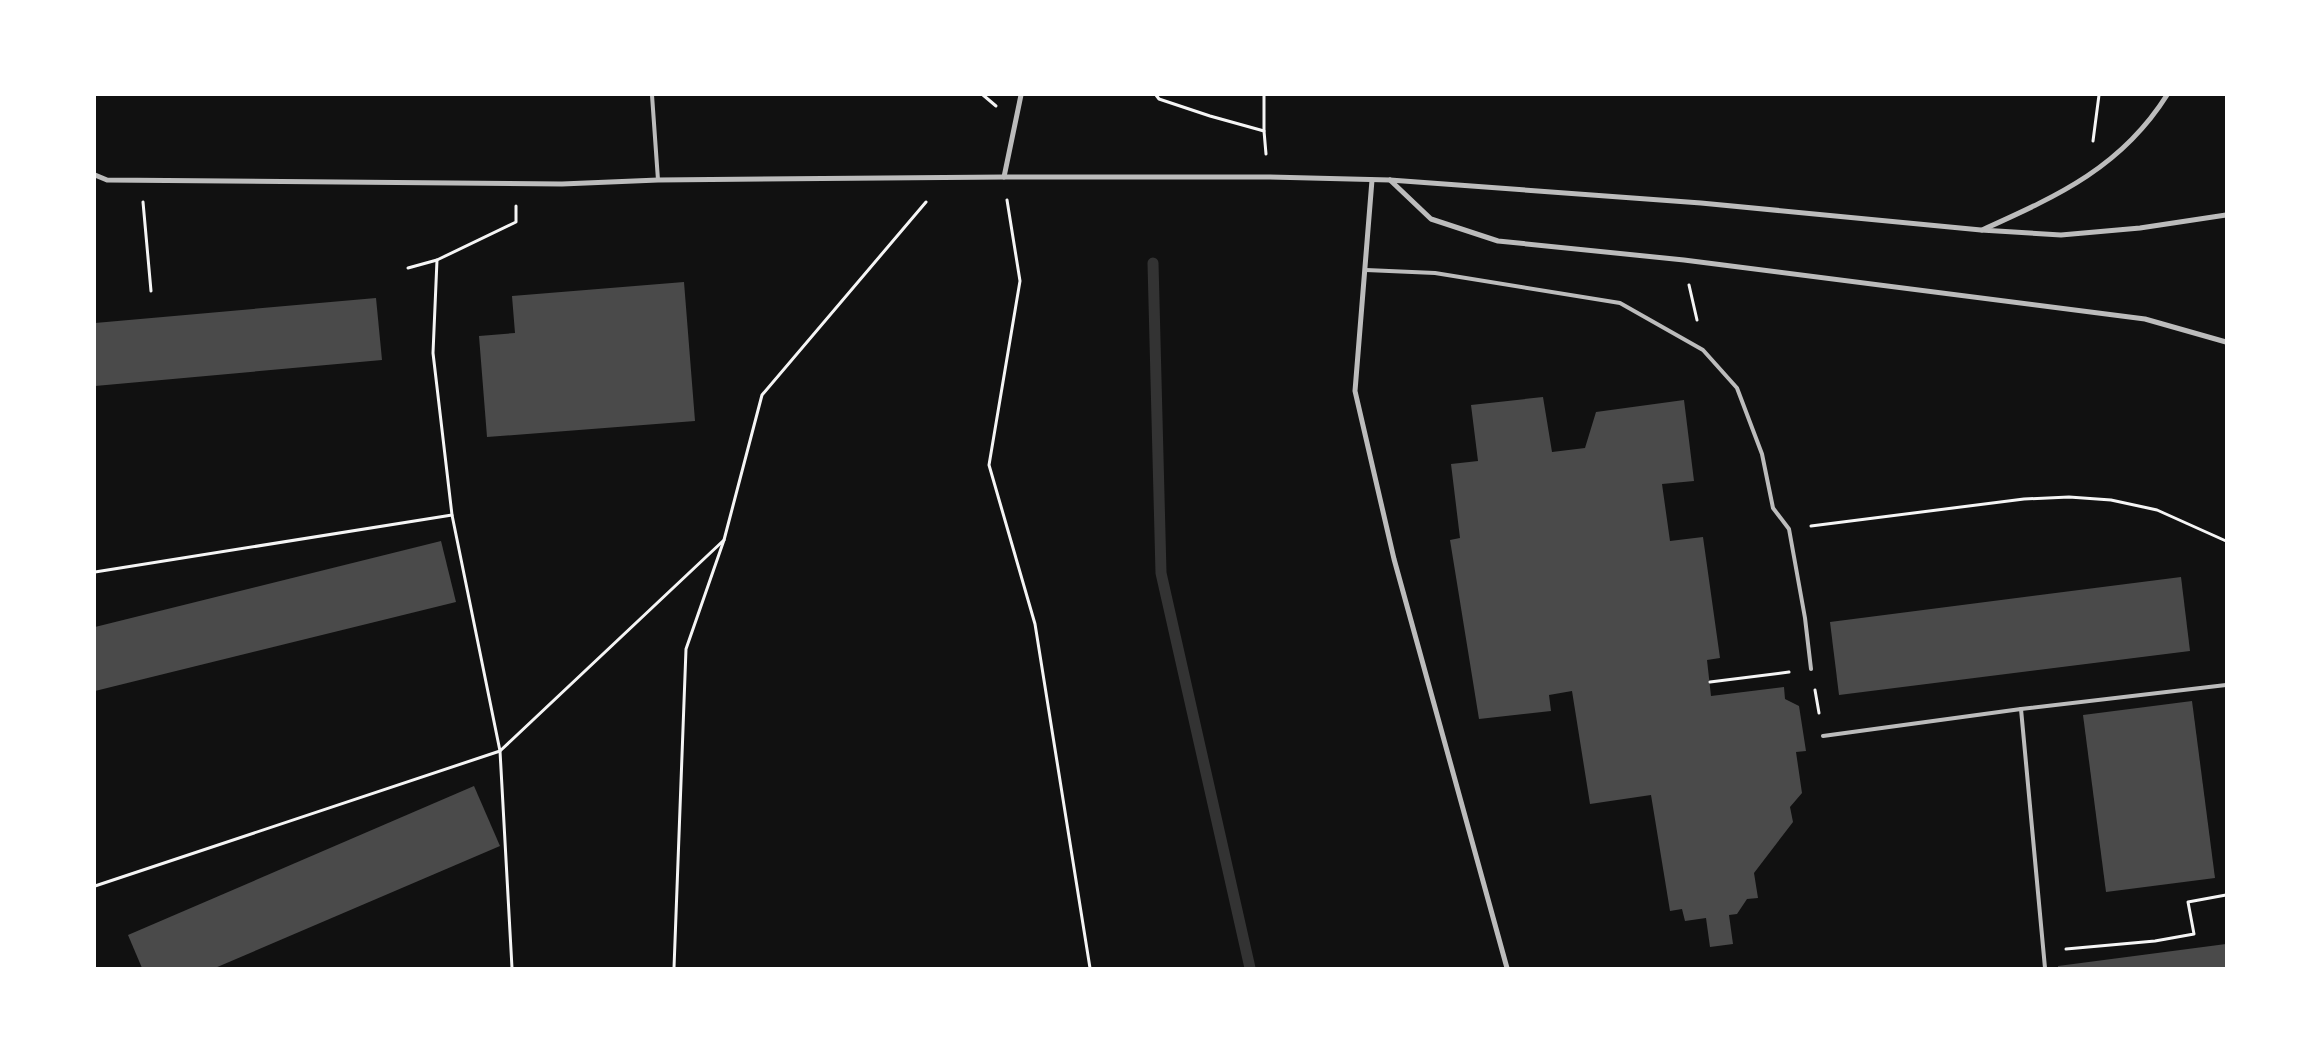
<svg xmlns="http://www.w3.org/2000/svg" width="2321" height="1063" font-family="Lato,sans-serif">
	<style>
		.lines { fill: none; stroke-linecap: round; stroke-linejoin: round }
		.stream { stroke: #333; stroke-width: 11 }
		.building { fill: #4a4a4a }
		.path { stroke: #f5f5f5; stroke-width: 3 }
		.service { stroke: #bcbcbc; stroke-width: 4 }
		.minor { stroke: #bcbcbc; stroke-width: 5 }
	</style>
	<rect width="100%" height="100%" fill="#111"/>
	<g class="lines">
		<!-- stream -->
		<polyline class="stream" points="1153,263 1161,573 1250,968"/>
	</g>
	<!-- building -->
	<g class="building">
		<polygon points="684,282 695,421 487,437 479,336 515,333 512,296"/>
		<polygon points="376,298 382,360 95,386 95,323"/>
		<polygon points="1543,397 1552,452 1585,448 1596,412 1684,400 1694,481 1662,484 1670,541 1703,537 1720,658 1707,660 1711,696 1784,687 1785,699 1799,706 1806,751 1796,752 1802,793 1790,807 1793,822 1754,873 1758,898 1747,899 1737,914 1729,915 1733,944 1710,947 1706,918 1685,921 1682,909 1670,911 1651,795 1590,804 1572,691 1549,695 1551,711 1479,719 1450,540 1460,538 1451,464 1478,461 1471,405"/>
		<polygon points="441,541 456,602 95,691 95,627"/>
		<polygon points="2181,577 2190,651 1839,695 1830,622"/>
		<polygon points="2192,701 2215,878 2106,892 2083,715"/>
		<polygon points="474,786 500,846 215,968 142,968 128,935"/>
		<polygon points="2226,944 2226,968 2058,968 2058,966"/>
	</g>
	<g class="lines">
		<!-- path -->
		<g class="path">
			<polyline points="983,95 996,106"/>
			<polyline points="1156,95 1159,99 1210,116 1264,131 1266,154"/>
			<polyline points="1264,95 1264,131"/>
			<polyline points="2093,141 2099,95"/>
			<polyline points="1007,200 1020,281 989,465 1035,624 1090,968"/>
			<polyline points="143,202 151,291"/>
			<polyline points="408,268 437,260"/>
			<polyline points="1689,285 1697,320"/>
			<polyline points="1811,526 2024,499 2069,497 2111,500 2157,510 2226,541"/>
			<polyline points="95,572 452,515"/>
			<polyline points="1710,682 1789,672"/>
			<polyline points="1815,690 1819,713"/>
			<polyline points="95,886 500,751 724,540"/>
			<polyline points="2066,949 2155,941 2194,934 2188,902 2226,895"/>
			<polyline points="512,968 500,751 452,515 433,353 437,260 516,222 516,206"/>
			<polyline points="674,968 686,649 724,540 762,395 926,202"/>
		</g>
		<!-- service -->
		<g class="service">
			<polyline points="652,95 658,180"/>
			<polyline points="1366,270 1435,273 1620,303 1703,350 1737,388 1762,454 1773,508 1789,529 1805,618 1811,669"/>
			<polyline points="2021,709 2045,968"/>
			<polyline points="1823,736 2021,709 2226,685"/>
		</g>
		<!-- minor -->
		<g class="minor">
			<polyline points="95,175 107,180 562,184 658,180 1004,177 1267,177 1390,180 1701,203 1981,230 2061,235 2140,228 2226,215"/>
			<polyline points="1004,177 1021,95"/>
			<polyline points="1372,180 1355,391 1394,559 1507,968"/>
			<polyline points="1390,180 1431,219 1498,241 1684,260 2145,319 2226,342"/>
			<path d="M1982,230C2057,196 2121,168 2167,95"/>
		</g>
	</g>
	<!-- border -->
	<rect width="2321" height="1063" fill="none" stroke="#ffffff" stroke-width="192"/>
</svg>
